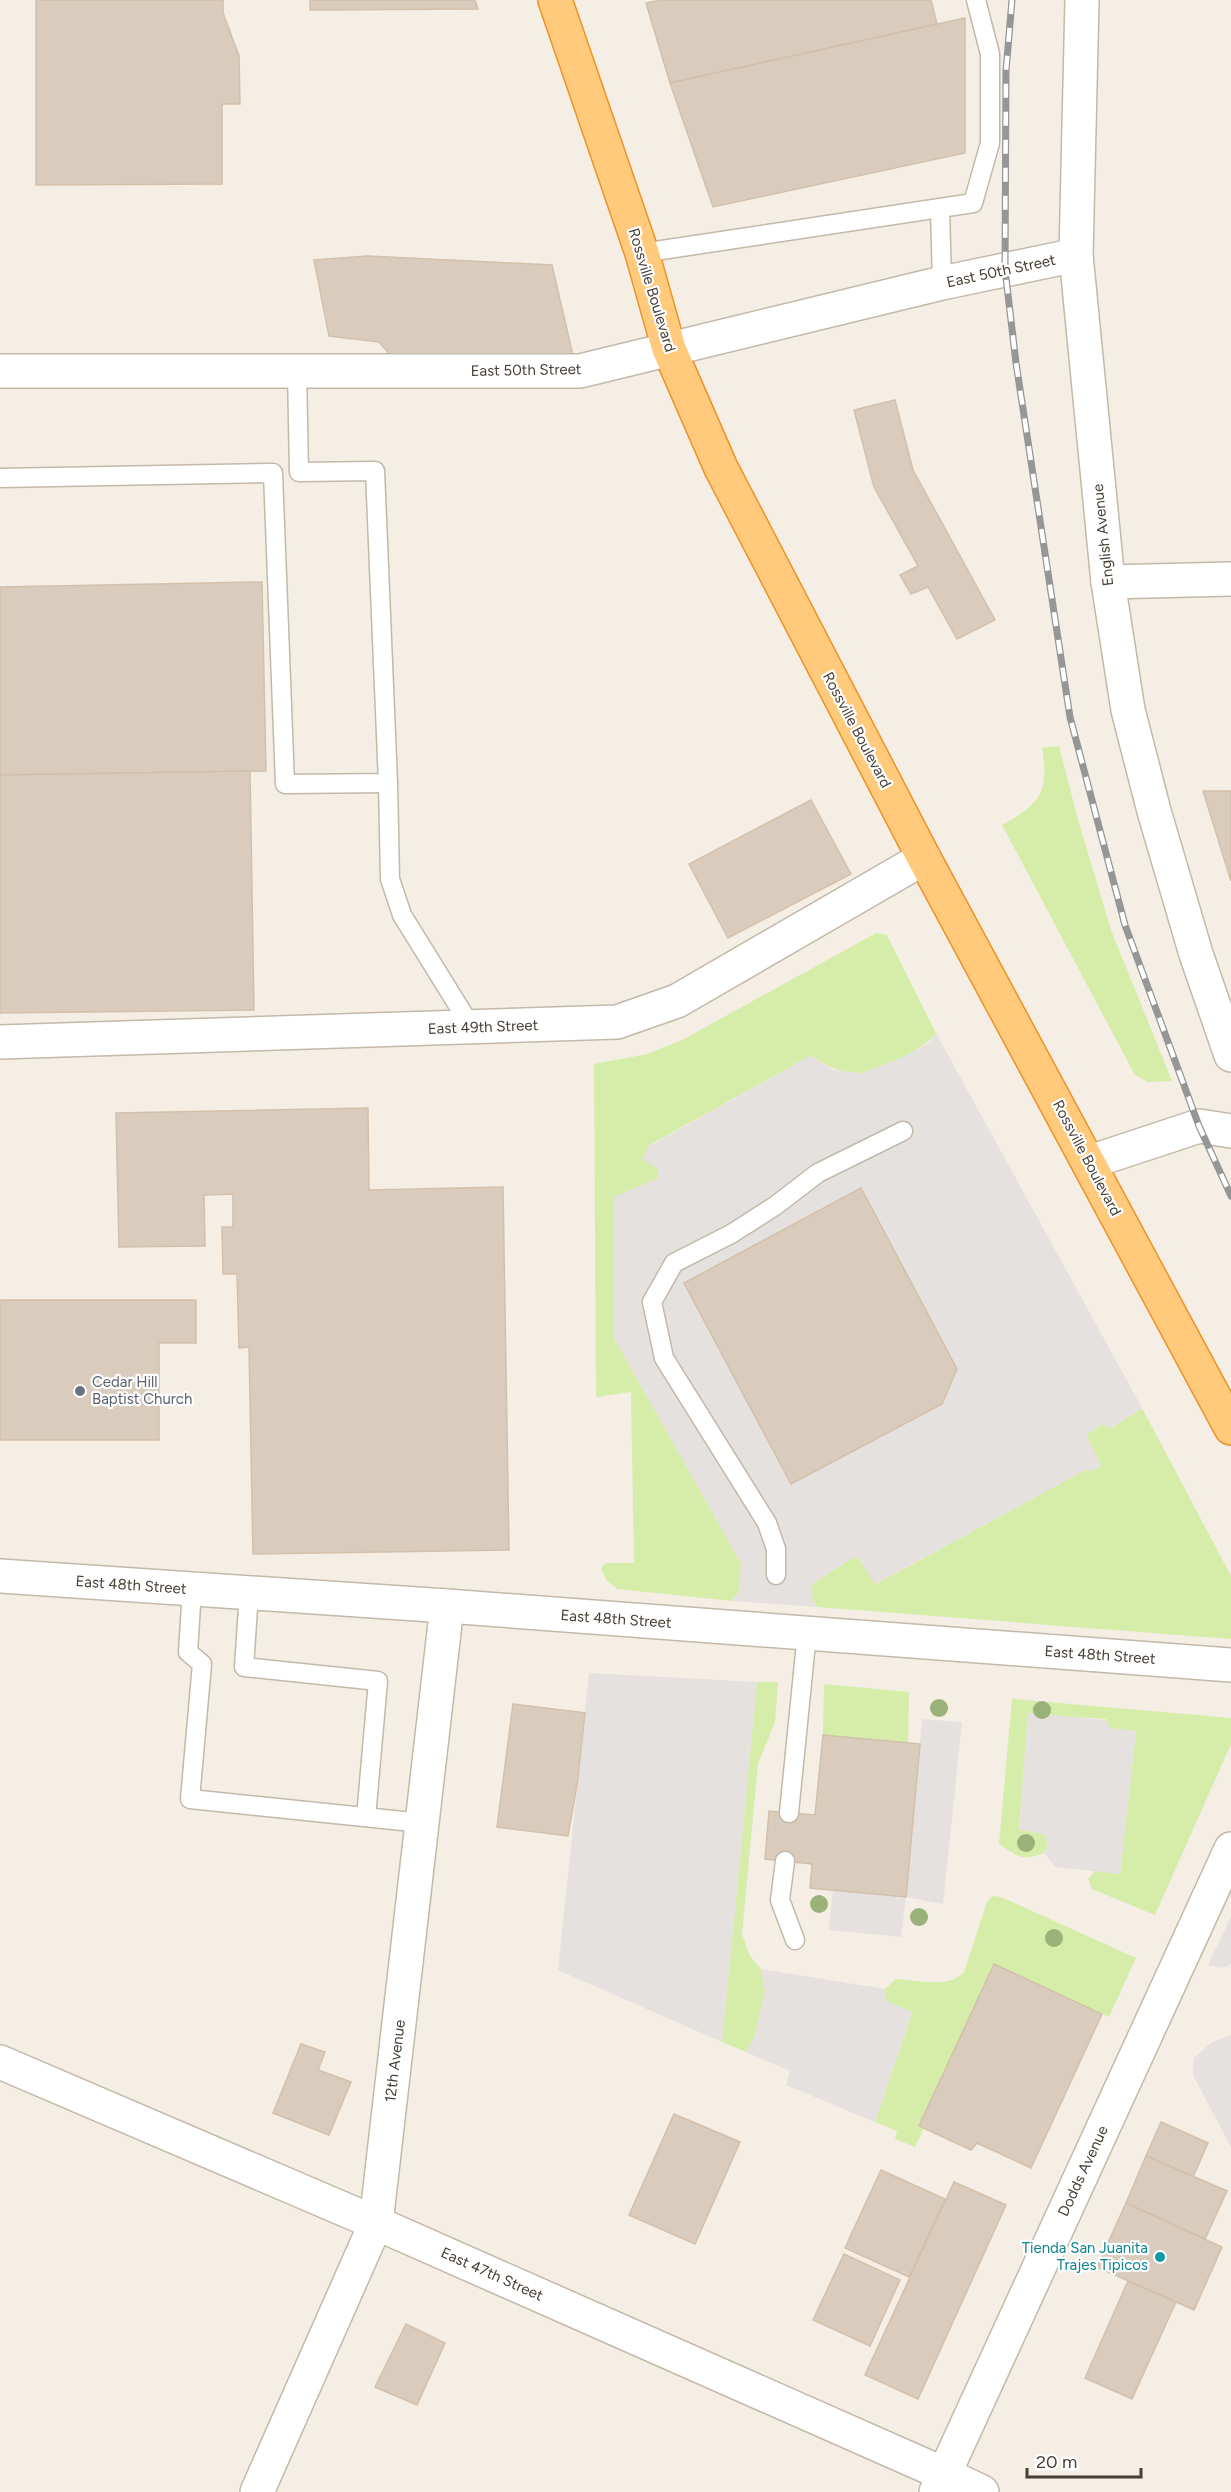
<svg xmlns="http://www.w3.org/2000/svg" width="1231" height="2492" font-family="Figtree,sans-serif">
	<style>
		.green { fill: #d5eda9 }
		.parking { fill: #e5e1de }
		.building { fill: #daccbc; stroke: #d3c0ab; stroke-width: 1.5 }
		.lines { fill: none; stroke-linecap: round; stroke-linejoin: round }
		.service-casing { stroke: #c4b8a9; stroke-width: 21 }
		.minor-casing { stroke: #c4b8a9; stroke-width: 36 }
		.tertiary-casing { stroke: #c4b8a9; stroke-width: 36 }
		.trunk-casing { stroke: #ee9225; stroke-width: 36 }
		.service { stroke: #fff; stroke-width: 18 }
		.minor { stroke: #fff; stroke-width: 33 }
		.tertiary { stroke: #fff; stroke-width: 33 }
		.trunk { stroke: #ffca7c; stroke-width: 33 }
		.rail-casing { stroke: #969696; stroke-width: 7 }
		.rail { stroke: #fff; stroke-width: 4.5; stroke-dasharray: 14; stroke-linecap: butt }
		.tree { fill: #98b279 }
		.worship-dot { fill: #6b7280; stroke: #fff; stroke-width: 2 }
		.culture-dot { fill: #0f9aa8; stroke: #fff; stroke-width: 2 }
		.labels { text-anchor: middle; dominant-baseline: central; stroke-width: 4.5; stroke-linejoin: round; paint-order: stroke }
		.street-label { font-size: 15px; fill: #473e34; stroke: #fff }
		.worship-label { font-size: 15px; fill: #5b616d; stroke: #fff; text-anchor: start }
		.culture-label { font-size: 15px; fill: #0d838f; stroke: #fff; text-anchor: end }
	</style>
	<rect width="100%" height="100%" fill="#f4eee5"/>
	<!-- green -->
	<g class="green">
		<path d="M1059,746L1077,816L1111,930L1172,1081L1148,1082L1135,1075L1002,825C1041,803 1049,793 1042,748Z"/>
		<path d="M876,933L887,935L936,1033C926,1048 881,1070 862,1073C844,1076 825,1064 810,1056L648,1146L658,1169V1178L614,1338L741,1563L739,1591L732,1601L617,1589L607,1581L601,1569L605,1563H634L631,1392L596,1397L594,1064L648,1054L684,1039Z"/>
		<polygon points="1142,1408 1231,1576 1231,1639 817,1607 811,1596 812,1584 852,1558 858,1558 876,1584 1087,1469 1092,1471 1101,1466 1086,1435 1103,1424 1112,1428"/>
		<polygon points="757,1682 778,1682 775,1722 758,1764 742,1934 750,1956 761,1969 765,1991 755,2035 746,2052 722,2042"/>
		<polygon points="824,1684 909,1692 908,1743 823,1735"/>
		<path d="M1012,1699L1231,1718V1744L1155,1915L1092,1889L1088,1879L1095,1871L1120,1873L1136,1731L1109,1728L1106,1719L1028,1714L1019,1829L1044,1834L1048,1843L1044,1853C1023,1862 1017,1856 999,1844Z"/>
		<path d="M992,1896L1001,1897L1136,1958L1109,2017L994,1964L919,2126L924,2128L915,2147L895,2139L897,2131L875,2122L912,2013L885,2000V1989L896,1979C917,1980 949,1989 964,1972L987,1902Z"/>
	</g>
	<!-- parking -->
	<g class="parking">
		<polygon points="936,1033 1142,1408 1111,1428 1103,1424 1086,1435 1101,1466 1092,1471 1087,1469 875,1584 859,1558 852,1558 812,1584 811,1596 817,1607 732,1601 739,1591 741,1563 614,1338 614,1197 658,1178 658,1169 642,1159 648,1147 810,1056 834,1070 862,1073 903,1057 930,1042"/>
		<polygon points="589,1673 757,1682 722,2042 558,1970"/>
		<polygon points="1028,1713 1106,1720 1109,1728 1136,1731 1120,1874 1055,1867 1044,1853 1048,1843 1044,1834 1019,1830"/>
		<polygon points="922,1719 962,1722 943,1904 906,1897 901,1937 829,1930 833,1890 906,1897"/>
		<polygon points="1231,1917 1231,1964 1222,1968 1208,1965"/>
		<polygon points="761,1969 885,1989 885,2000 912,2012 875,2122 786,2085 790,2071 746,2052 755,2035 765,1991"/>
		<polygon points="1231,2035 1231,2147 1193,2075 1194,2058 1211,2043"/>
	</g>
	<!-- building -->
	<g class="building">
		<polygon points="36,0 223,0 223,13 239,56 240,104 222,104 222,184 36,185"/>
		<polygon points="310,0 475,0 478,9 310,10"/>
		<polygon points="662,0 931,0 937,24 670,83 646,3"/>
		<polygon points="965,18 965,153 713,207 670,83"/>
		<polygon points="368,256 552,265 574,360 391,356 379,342 329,336 314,260"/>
		<polygon points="895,400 913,470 995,620 957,639 928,587 911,594 900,575 918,566 874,487 854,410"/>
		<polygon points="262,582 266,771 0,775 0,587"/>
		<polygon points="250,771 254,1010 0,1013 0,775"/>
		<polygon points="1203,791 1231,791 1231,881"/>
		<polygon points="811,800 851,874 728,938 689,864"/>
		<polygon points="368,1108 369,1190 503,1187 509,1550 253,1554 249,1347 239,1348 237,1274 223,1274 222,1227 233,1227 233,1194 204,1195 205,1246 119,1247 116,1113"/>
		<polygon points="861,1188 957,1369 942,1404 791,1484 684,1283"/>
		<polygon points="0,1300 196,1300 196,1343 159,1343 159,1440 0,1440"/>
		<polygon points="513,1704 585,1713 577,1785 568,1836 497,1827"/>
		<polygon points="823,1735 920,1744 906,1897 810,1888 812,1864 765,1859 769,1811 815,1815"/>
		<polygon points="994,1964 1102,2014 1031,2168 977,2143 971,2150 919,2126"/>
		<polygon points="301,2044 325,2052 318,2070 351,2082 329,2135 273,2113"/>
		<polygon points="674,2114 740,2142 695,2244 629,2215"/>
		<polygon points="1161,2122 1208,2143 1193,2177 1146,2156"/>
		<polygon points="1146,2156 1227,2191 1205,2239 1126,2203"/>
		<polygon points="881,2170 945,2199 909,2277 845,2248"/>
		<polygon points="954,2182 1006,2205 918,2399 865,2375"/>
		<polygon points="1126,2203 1222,2247 1194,2310 1097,2267"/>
		<polygon points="844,2254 900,2280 870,2346 813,2320"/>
		<polygon points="1128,2281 1176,2302 1132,2399 1085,2378"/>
		<polygon points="406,2324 445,2343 417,2405 375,2387"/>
	</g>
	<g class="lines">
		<!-- service casing -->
		<g class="service-casing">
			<g id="service">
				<polyline points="940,209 942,283"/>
				<polyline points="642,253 973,203 990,143 990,54 976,0"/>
				<polyline points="0,478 273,473 285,784 388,783 375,471 299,472 297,371"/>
				<polyline points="388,783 390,879 402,915 472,1028"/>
				<polyline points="776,1575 776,1549 767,1523 664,1358 652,1302 674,1263 731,1234 775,1206 818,1173 903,1131"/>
				<polyline points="192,1589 188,1652 202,1664 190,1799 422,1823"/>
				<polyline points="249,1593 244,1667 378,1681 366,1817"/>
				<polyline points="789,1813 807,1633"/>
				<polyline points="785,1861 780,1900 795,1940"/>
			</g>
		</g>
		<!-- minor casing -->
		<g class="minor-casing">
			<g id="minor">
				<polyline points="1082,0 1076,255 1108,582 1128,710 1154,811 1196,954 1231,1055"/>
				<polyline points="0,371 580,371 942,283 1076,255"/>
				<polyline points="1108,582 1231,579"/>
				<polyline points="0,1042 617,1022 677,1001 924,858"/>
				<polyline points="1090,1162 1199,1126 1231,1131"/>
				<polyline points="0,1576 447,1606 1231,1665"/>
				<polyline points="0,2062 376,2223 944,2474"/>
				<polyline points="257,2492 376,2223 447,1606"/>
			</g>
		</g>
		<!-- tertiary casing -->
		<g class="tertiary-casing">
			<g id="tertiary">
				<polyline points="944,2474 982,2492"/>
				<polyline points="936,2492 1231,1849"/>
			</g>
		</g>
		<!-- trunk casing -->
		<g class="trunk-casing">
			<polyline id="trunk" points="555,0 642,253 669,349 721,468 924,858 1231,1428"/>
		</g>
		<!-- service -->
		<use href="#service" class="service"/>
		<!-- minor -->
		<use href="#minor" class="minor"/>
		<!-- tertiary -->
		<use href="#tertiary" class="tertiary"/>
		<!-- trunk -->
		<use href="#trunk" class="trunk"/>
		<!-- rail casing -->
		<g class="rail-casing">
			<polyline id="rail" points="1012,0 1006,71 1005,269 1016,363 1070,717 1125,925 1199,1126 1231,1196"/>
		</g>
		<!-- rail -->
		<use href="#rail" class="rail"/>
	</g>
	<!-- trees -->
	<g class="tree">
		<circle cx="939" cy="1708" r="9"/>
		<circle cx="1042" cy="1710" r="9"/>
		<circle cx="1026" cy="1843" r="9"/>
		<circle cx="819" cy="1904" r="9"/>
		<circle cx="919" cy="1917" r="9"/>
		<circle cx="1054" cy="1938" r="9"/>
	</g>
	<!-- markers -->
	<circle class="worship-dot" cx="80" cy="1391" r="6"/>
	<circle class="culture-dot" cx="1160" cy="2257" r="6"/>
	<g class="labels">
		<!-- street labels -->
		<g class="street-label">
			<text transform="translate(1001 271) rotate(-12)">East 50th Street</text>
			<text transform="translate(652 290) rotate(73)">Rossville Boulevard</text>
			<text transform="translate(526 370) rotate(-1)">East 50th Street</text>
			<text transform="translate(1103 535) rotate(-96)">English Avenue</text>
			<text transform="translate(857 730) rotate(62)">Rossville Boulevard</text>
			<text transform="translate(483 1027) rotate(-2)">East 49th Street</text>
			<text transform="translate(1087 1158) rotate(62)">Rossville Boulevard</text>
			<text transform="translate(131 1585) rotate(4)">East 48th Street</text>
			<text transform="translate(616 1619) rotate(4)">East 48th Street</text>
			<text transform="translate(1100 1655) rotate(4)">East 48th Street</text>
			<text transform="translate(395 2061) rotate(-83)">12th Avenue</text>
			<text transform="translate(1083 2171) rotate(-65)">Dodds Avenue</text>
			<text transform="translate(492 2274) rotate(24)">East 47th Street</text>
		</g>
		<!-- worship labels -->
		<g class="worship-label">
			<text x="92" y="1382">Cedar Hill<tspan x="92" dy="17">Baptist Church</tspan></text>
		</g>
		<!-- culture labels -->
		<g class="culture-label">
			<text x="1148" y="2248">Tienda San Juanita<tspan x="1148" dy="17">Trajes Tipicos</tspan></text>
		</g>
	</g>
	<!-- scale -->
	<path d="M1027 2468v9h114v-9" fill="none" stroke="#473e34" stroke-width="3"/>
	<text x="1036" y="2468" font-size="18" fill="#473e34" stroke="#ffffff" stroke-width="4.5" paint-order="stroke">20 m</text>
</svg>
